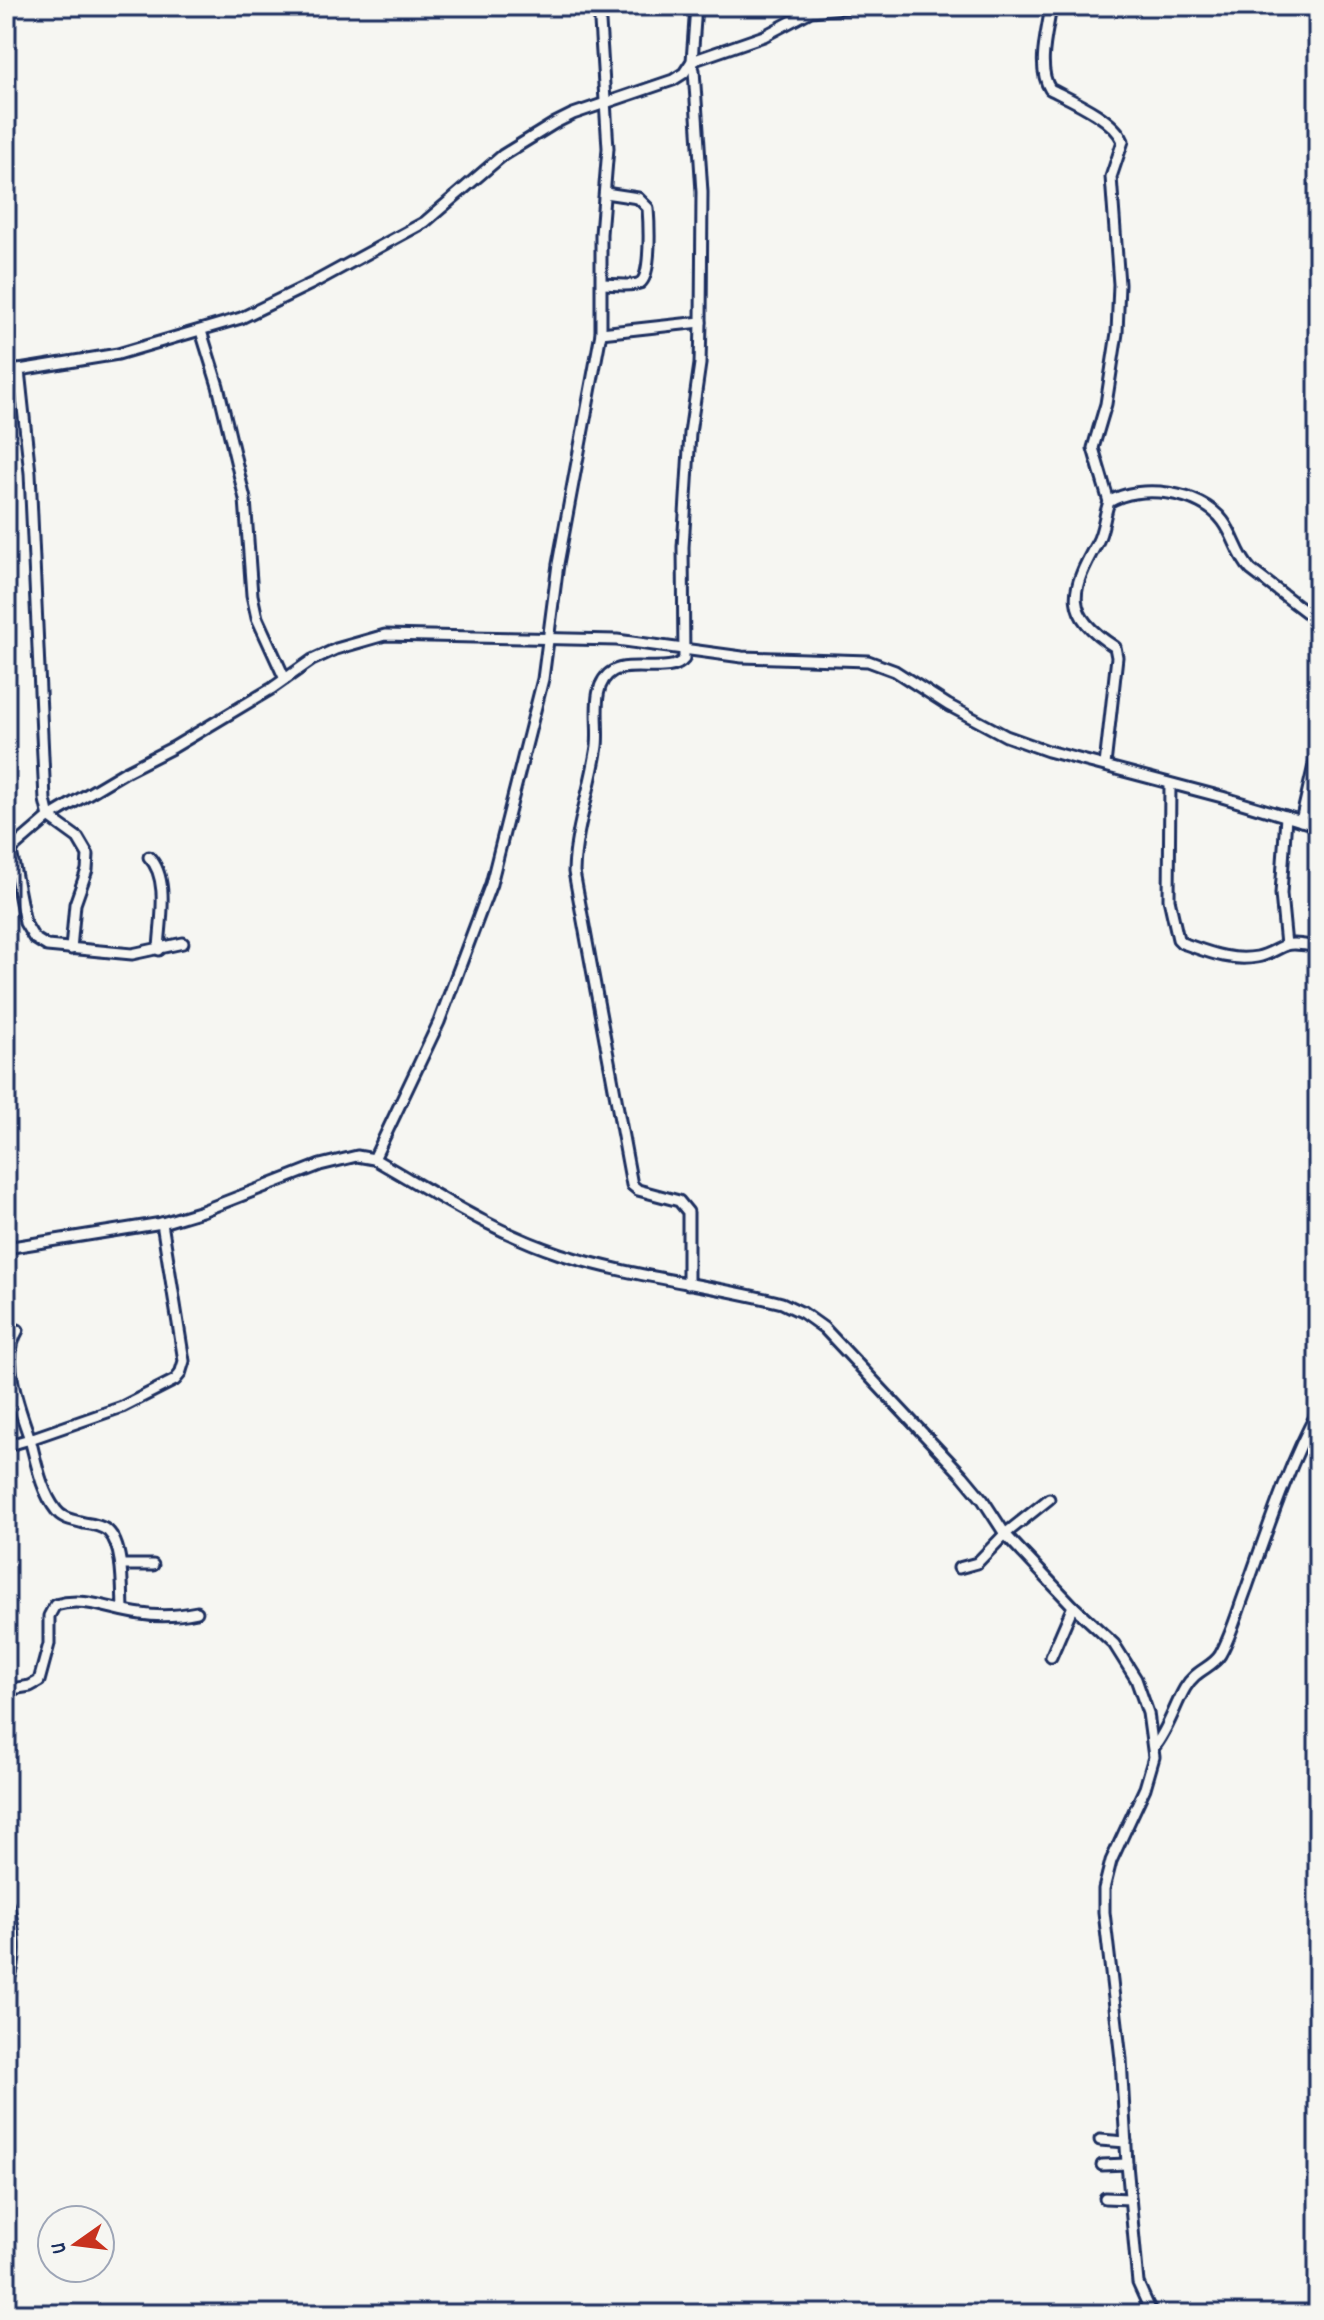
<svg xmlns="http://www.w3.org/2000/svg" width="1324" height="2320" font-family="Dekko,sans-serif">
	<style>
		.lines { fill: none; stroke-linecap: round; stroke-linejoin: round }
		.minor-casing { stroke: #1b2f5e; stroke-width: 15 }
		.minor { stroke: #f6f6f2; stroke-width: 9 }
	</style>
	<rect width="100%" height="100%" fill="#f6f6f2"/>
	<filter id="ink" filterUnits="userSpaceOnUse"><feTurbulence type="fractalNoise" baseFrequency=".0125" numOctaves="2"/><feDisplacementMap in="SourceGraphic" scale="16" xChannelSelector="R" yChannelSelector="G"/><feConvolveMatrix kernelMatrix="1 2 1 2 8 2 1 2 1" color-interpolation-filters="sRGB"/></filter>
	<g filter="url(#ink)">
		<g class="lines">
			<!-- minor casing -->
			<g class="minor-casing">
				<g id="minor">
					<path d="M1051,6C1048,30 1036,67 1050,89C1071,100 1113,118 1123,141L1111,177L1119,284L1117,333L1106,404L1093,448L1109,502"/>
					<polyline points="692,61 764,36 811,11 865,6"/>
					<path d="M602,284C612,284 631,287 640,283C652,276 649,221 648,208L638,198L605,193"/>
					<polyline points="201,331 218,386 245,499 252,595 257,618 285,679"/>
					<polyline points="601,333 701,322 702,192 694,70 691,64"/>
					<polyline points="6,372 19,370"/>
					<path d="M1105,765L1117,657L1115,647C1063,614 1070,591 1097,543C1104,530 1104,515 1109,502C1139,483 1201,491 1223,521C1235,537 1237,555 1251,570L1318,621"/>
					<path d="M1170,784L1169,899L1178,939L1182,943C1206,951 1230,962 1257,957C1268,955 1276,949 1286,945C1296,942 1308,946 1318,947"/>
					<polyline points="1286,816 1281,894 1286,945"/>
					<polyline points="1301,821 1318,748"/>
					<polyline points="11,851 25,923 34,938 47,946 132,954 183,943"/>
					<polyline points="6,854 49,817 125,772 174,747 271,689 312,660 336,649 385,635 617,640 742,657 868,661 895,671 948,705 1006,736 1048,751 1222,797 1318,826"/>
					<path d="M149,857C170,878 160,922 159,950"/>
					<polyline points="71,949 75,904 87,870 88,855 78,838 49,817 45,800 30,473 19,370 118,354 241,318 313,283 425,222 503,155 555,123 573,114 673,80 684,73 692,61 696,6"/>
					<polyline points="374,1159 439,1022 491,884 543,679 558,564 601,333 601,234 608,148 599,6"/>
					<path d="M6,1248L162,1223L202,1211L320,1165L357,1156L374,1159C434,1193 493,1232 560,1254C632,1277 708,1284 782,1303L803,1313L824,1328L963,1476L983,1500L1005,1534L1073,1606L1114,1644L1136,1679L1148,1713L1154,1757L1145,1788L1111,1861L1104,1889V1912L1121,2059L1127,2164L1138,2283L1152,2314"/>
					<path d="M688,1284V1212L679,1201L638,1190L632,1185L574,872C575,829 591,788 597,746C600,723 589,684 613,671C632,661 672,675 684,659L683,547L690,433L700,364L701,322"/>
					<path d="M18,1330C0,1359 19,1408 30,1439L122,1407L175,1380L180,1374L184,1361L162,1223"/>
					<path d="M6,1446L30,1439C36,1461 41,1491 56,1510C62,1519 74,1520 84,1523C92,1524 102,1526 108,1531C124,1546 122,1590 123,1610"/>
					<polyline points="121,1565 153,1565"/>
					<polyline points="959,1568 977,1563 1005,1534 1049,1499"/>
					<polyline points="1051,1657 1073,1606"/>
					<path d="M6,1690L30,1686L39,1681L49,1644V1616L55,1605C86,1596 110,1610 141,1614C159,1617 178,1616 197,1612"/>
					<path d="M1154,1747C1168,1730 1174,1707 1185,1688C1196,1669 1212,1668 1220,1655C1232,1634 1238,1610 1247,1587C1268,1528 1288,1466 1318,1411"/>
					<path d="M6,1901C15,1924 19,1963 6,1985"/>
					<polyline points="1100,2140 1126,2142"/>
					<polyline points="1102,2165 1127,2164"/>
					<polyline points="1105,2198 1130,2199"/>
				</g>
			</g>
			<!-- minor -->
			<use href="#minor" class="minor"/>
		</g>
	</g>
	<!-- margin -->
	<rect width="1324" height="2320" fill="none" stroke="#f6f6f2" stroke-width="32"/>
	<rect x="16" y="16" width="1292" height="2288" fill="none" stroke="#1b2f5e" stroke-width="3" filter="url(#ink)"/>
	<!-- north arrow -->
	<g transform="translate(76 2244) rotate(256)"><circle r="38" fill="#f6f6f2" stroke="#9ea6b7" stroke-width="2"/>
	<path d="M0-6L14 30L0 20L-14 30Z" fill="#c8321e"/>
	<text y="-12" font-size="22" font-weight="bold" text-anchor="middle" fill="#1b2f5e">U</text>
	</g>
</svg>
